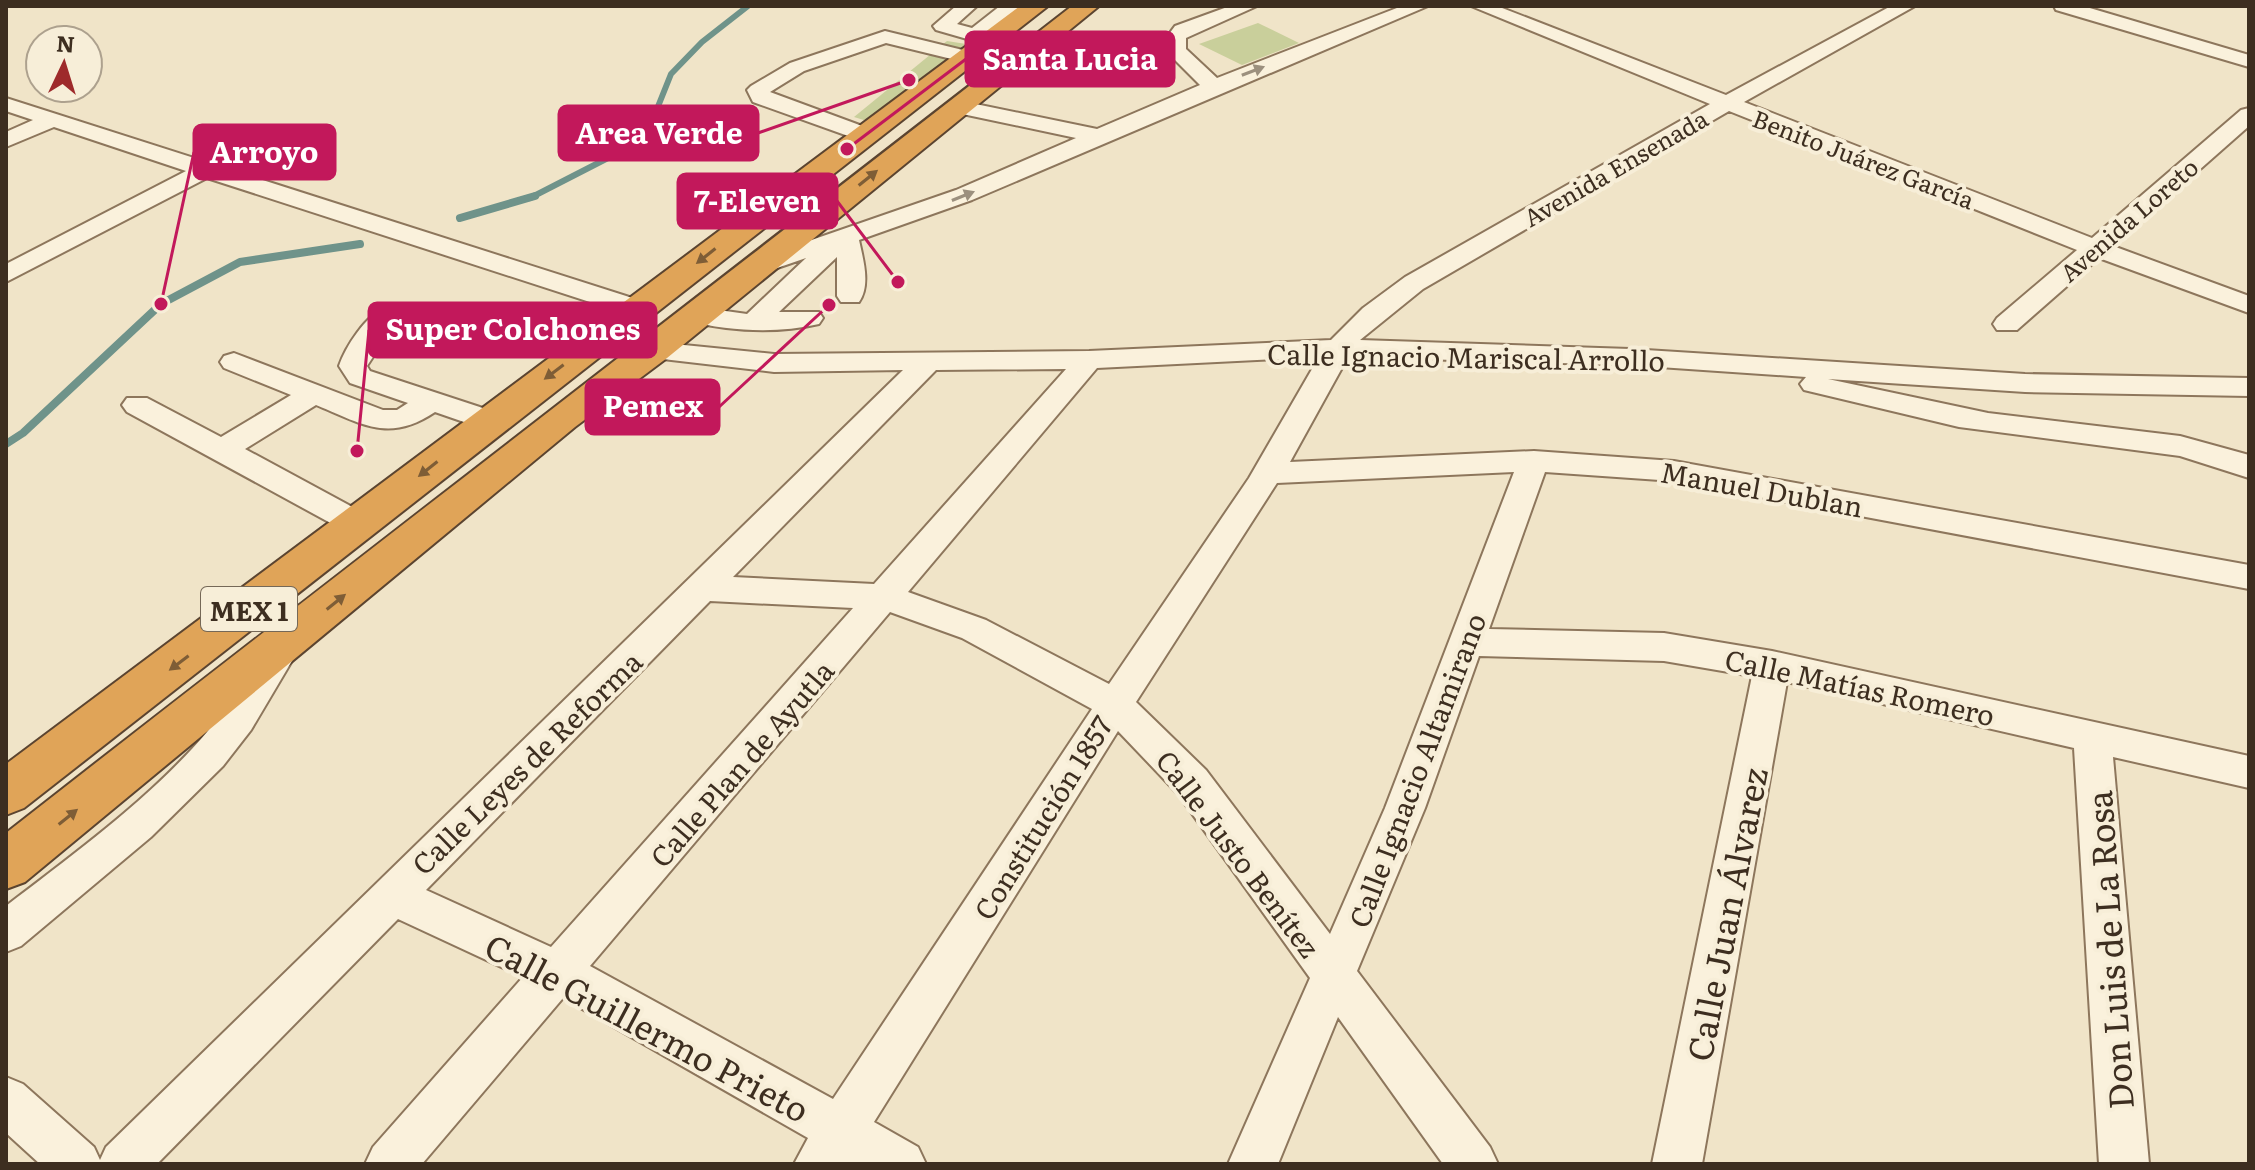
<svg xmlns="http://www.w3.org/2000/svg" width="2255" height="1170" font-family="Literata,serif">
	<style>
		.green { fill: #c9cf9b }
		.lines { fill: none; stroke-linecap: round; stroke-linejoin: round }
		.stream-far1 { stroke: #6f938a; stroke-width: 6 }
		.stream { stroke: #6f938a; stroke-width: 8 }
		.minor-casing { stroke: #8d765c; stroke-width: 4 }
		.highway-casing { stroke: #5b4430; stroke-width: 4 }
		.minor { fill: #faf1dc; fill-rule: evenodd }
		.highway { fill: #e0a458; fill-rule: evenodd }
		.oneway { fill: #9c907e }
		.oneway2 { fill: #7e5d36 }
		.labels { text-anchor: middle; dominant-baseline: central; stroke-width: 8; stroke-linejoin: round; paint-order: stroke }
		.far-street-label { font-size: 24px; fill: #3d2e20; stroke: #f7eed8 }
		.shield { fill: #f7eed8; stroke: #756857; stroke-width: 2 }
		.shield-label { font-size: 26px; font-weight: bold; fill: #3d2e20 }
		.street-label { font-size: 28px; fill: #3d2e20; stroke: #f7eed8 }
		.near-street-label { font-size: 34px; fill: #3d2e20; stroke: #f7eed8 }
		.leader { fill: none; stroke: #c2185b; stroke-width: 3 }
		.callout-dot { fill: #c2185b; stroke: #f7eed8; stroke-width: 3 }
		.callout { fill: #c2185b; stroke: #c2185b; stroke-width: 3 }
		.callout-label { font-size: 30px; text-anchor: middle; font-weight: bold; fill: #fff }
	</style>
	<rect width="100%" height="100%" fill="#f0e4c8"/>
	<!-- green -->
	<g class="green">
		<polygon points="1258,23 1299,43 1242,65 1199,44"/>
		<polygon points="947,41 966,44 867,121 854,117"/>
	</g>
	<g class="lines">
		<!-- stream-far1 -->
		<polyline class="stream-far1" points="530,198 645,139 671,74 702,42 748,6"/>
		<!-- stream -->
		<g class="stream">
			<polyline points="460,218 535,196"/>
			<polyline points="6,444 23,433 161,304 240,262 360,244"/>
		</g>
		<!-- minor casing -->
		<g class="minor-casing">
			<g id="minor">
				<polygon points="956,6 977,6 957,24 972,28 1000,6 1021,6 990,33 998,39 988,45 936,30 933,26"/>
				<path d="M1230,6H1257L1186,38V49L1217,78L1402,6H1428L972,200L859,240C863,259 871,285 859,302H841L837,296V257L779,312H819L823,318L819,324C776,334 730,331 687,321L683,315L687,309L697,307L747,314L806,258L757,275L744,267L748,262L956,190L1076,138L953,112L950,107L953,102L961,101L1097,129L1200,85L1169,54L1166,38L1175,26Z"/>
				<path d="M1471,6H1497L1726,95L1891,6H1915L1744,102L2092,238L2241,110L2249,108V126L2113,246L2249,296V313L2099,258L2017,330H1997L1993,324L1997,318L2077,250L1729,111L1423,289L1360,340L1630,349L2025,374L2249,378V396L2025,392L1828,379L1988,413L2180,436L2249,455V478L2180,456L1959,427L1804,390L1800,384L1806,377L1630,365L1348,357L1290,462L1534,451L1674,461L2249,565V589L1674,481L1545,472L1489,629L1664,633L1772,651L2249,756V788L2113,757L2149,1164H2099L2074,748L1787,682L1702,1164H1652L1752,676L1664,661L1479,656L1425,808L1357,971L1490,1147L1498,1164H1443L1338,1017L1278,1164H1228L1310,978L1178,794L1118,731L874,1122L918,1147L926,1164H794L808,1138L563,998L422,1164H365L373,1147L523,977L398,919L157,1164H40L6,1133V1077L23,1084L94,1147L100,1160L106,1147L903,370L774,372L654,358L644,356L640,350L644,344L654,342L774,354L1089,351L1331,340L1363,308L1405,277L1710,104ZM1319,357L1249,478L1109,684L986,620L908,592L1097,368ZM1066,369L874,584L733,577L936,370ZM1514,472L1385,808L1330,934L1206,770L1136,702L1277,483ZM710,601L853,608L551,947L426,890ZM890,612L962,638L1092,709L833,1099L590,966Z"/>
				<polygon points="2054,6 2083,6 2249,55 2249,67 2056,10"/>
				<polygon points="885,31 975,53 978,57 968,63 886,43 804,71 770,92 873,130 876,135 865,142 753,102 747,90 751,86 790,63"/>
				<polygon points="6,98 648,303 652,309 648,315 630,315 207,178 6,282 6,264 186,171 54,127 6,147 6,132 33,120 6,111"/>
				<path d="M385,309L395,311L399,317L367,366L370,371L501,414L505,421L501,428L490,431L435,412C389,443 362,424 316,405L245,449L369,516L374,524L369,532L358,535L347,532L127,412L122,405L127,398H147L221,437L291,395L224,368L220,362L224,356L234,353L383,410H397L408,403L350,383L339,366C345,348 366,314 385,309Z"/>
				<path d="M278,640L291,644L296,654L251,730L223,766L151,837L21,946L6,952V906C75,853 150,799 207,732C229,705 246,674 265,644Z"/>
			</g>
		</g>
		<!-- highway casing -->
		<g class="highway-casing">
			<g id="highway">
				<polygon points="1020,6 1048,6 24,808 6,815 6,764"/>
				<path d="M1072,6H1099L667,358L575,427L25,882L6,889V833C360,556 717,283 1072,6Z"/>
			</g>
		</g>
		<!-- minor -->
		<use href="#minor" class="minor"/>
		<!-- highway -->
		<use href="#highway" class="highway"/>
	</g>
	<!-- one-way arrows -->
	<defs><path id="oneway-solid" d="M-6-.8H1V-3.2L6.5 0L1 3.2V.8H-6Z" transform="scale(2)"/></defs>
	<g class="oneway">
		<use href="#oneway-solid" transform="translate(1253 71) rotate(-21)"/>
		<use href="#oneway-solid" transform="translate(963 196) rotate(-22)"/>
	</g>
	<g class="oneway2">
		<use href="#oneway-solid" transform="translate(868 178) rotate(-39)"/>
		<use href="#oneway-solid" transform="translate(706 256) rotate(142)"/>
		<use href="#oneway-solid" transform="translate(554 372) rotate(143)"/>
		<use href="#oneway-solid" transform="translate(428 469) rotate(142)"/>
		<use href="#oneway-solid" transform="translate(336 602) rotate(-39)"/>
		<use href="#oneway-solid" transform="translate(179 663) rotate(143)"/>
		<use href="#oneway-solid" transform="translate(68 817) rotate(-39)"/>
	</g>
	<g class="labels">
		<!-- far-street labels -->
		<g class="far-street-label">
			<text transform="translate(1864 158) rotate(21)">Benito Juárez García</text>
			<text transform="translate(1615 167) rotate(-30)">Avenida Ensenada</text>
			<text transform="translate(2128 219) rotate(-41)">Avenida Loreto</text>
		</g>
		<!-- shield labels -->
		<rect class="shield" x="201" y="587" width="96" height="44" rx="6"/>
		<g class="shield-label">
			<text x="249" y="609">MEX 1</text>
		</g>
		<!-- street labels -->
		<g class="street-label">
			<text transform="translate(1466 356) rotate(1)">Calle Ignacio Mariscal Arrollo</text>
			<text transform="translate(1762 488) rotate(10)">Manuel Dublan</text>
			<text transform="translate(1860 686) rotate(12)">Calle Matías Romero</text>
			<text transform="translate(526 762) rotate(-44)">Calle Leyes de Reforma</text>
			<text transform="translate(741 763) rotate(-49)">Calle Plan de Ayutla</text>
			<text transform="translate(1416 770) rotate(-69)">Calle Ignacio Altamirano</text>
			<text transform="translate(1042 817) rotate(-58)">Constitución 1857</text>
			<text transform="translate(1239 853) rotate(53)">Calle Justo Benítez</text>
		</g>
		<!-- near-street labels -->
		<g class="near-street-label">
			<text transform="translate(1725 914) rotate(-79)">Calle Juan Álvarez</text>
			<text transform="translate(2108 950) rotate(-94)">Don Luis de La Rosa</text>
			<text transform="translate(648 1026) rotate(28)">Calle Guillermo Prieto</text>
		</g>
	</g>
	<!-- callouts -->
	<path class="leader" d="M847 149L966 59M909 80L758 133M161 304L194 152M898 282L837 201M357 451L369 330M829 305L719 407"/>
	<g class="callout-dot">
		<circle cx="847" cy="149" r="8"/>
		<circle cx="909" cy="80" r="8"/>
		<circle cx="161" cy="304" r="8"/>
		<circle cx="898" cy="282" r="8"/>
		<circle cx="357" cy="451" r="8"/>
		<circle cx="829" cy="305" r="8"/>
	</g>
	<g class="callout">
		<rect x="966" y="32" width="208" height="54" rx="8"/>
		<rect x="559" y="106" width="199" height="54" rx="8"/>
		<rect x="194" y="125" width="141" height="54" rx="8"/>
		<rect x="678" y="174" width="159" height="54" rx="8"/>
		<rect x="369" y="303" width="287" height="54" rx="8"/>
		<rect x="586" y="380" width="133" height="54" rx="8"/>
	</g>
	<g class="callout-label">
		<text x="1070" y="70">Santa Lucia</text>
		<text x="659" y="144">Area Verde</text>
		<text x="264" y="163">Arroyo</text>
		<text x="757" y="212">7-Eleven</text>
		<text x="513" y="340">Super Colchones</text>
		<text x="653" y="417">Pemex</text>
	</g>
	<!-- border -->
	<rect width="2255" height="1170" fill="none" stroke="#3d2e20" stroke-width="16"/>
	<!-- north arrow -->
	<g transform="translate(64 64) rotate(4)"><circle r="38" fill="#f7eed8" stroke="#ada18e" stroke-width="2"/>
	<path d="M0-6L14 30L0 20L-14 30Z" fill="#9e2a2b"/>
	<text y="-12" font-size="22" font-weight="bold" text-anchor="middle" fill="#3d2e20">N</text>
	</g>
</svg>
